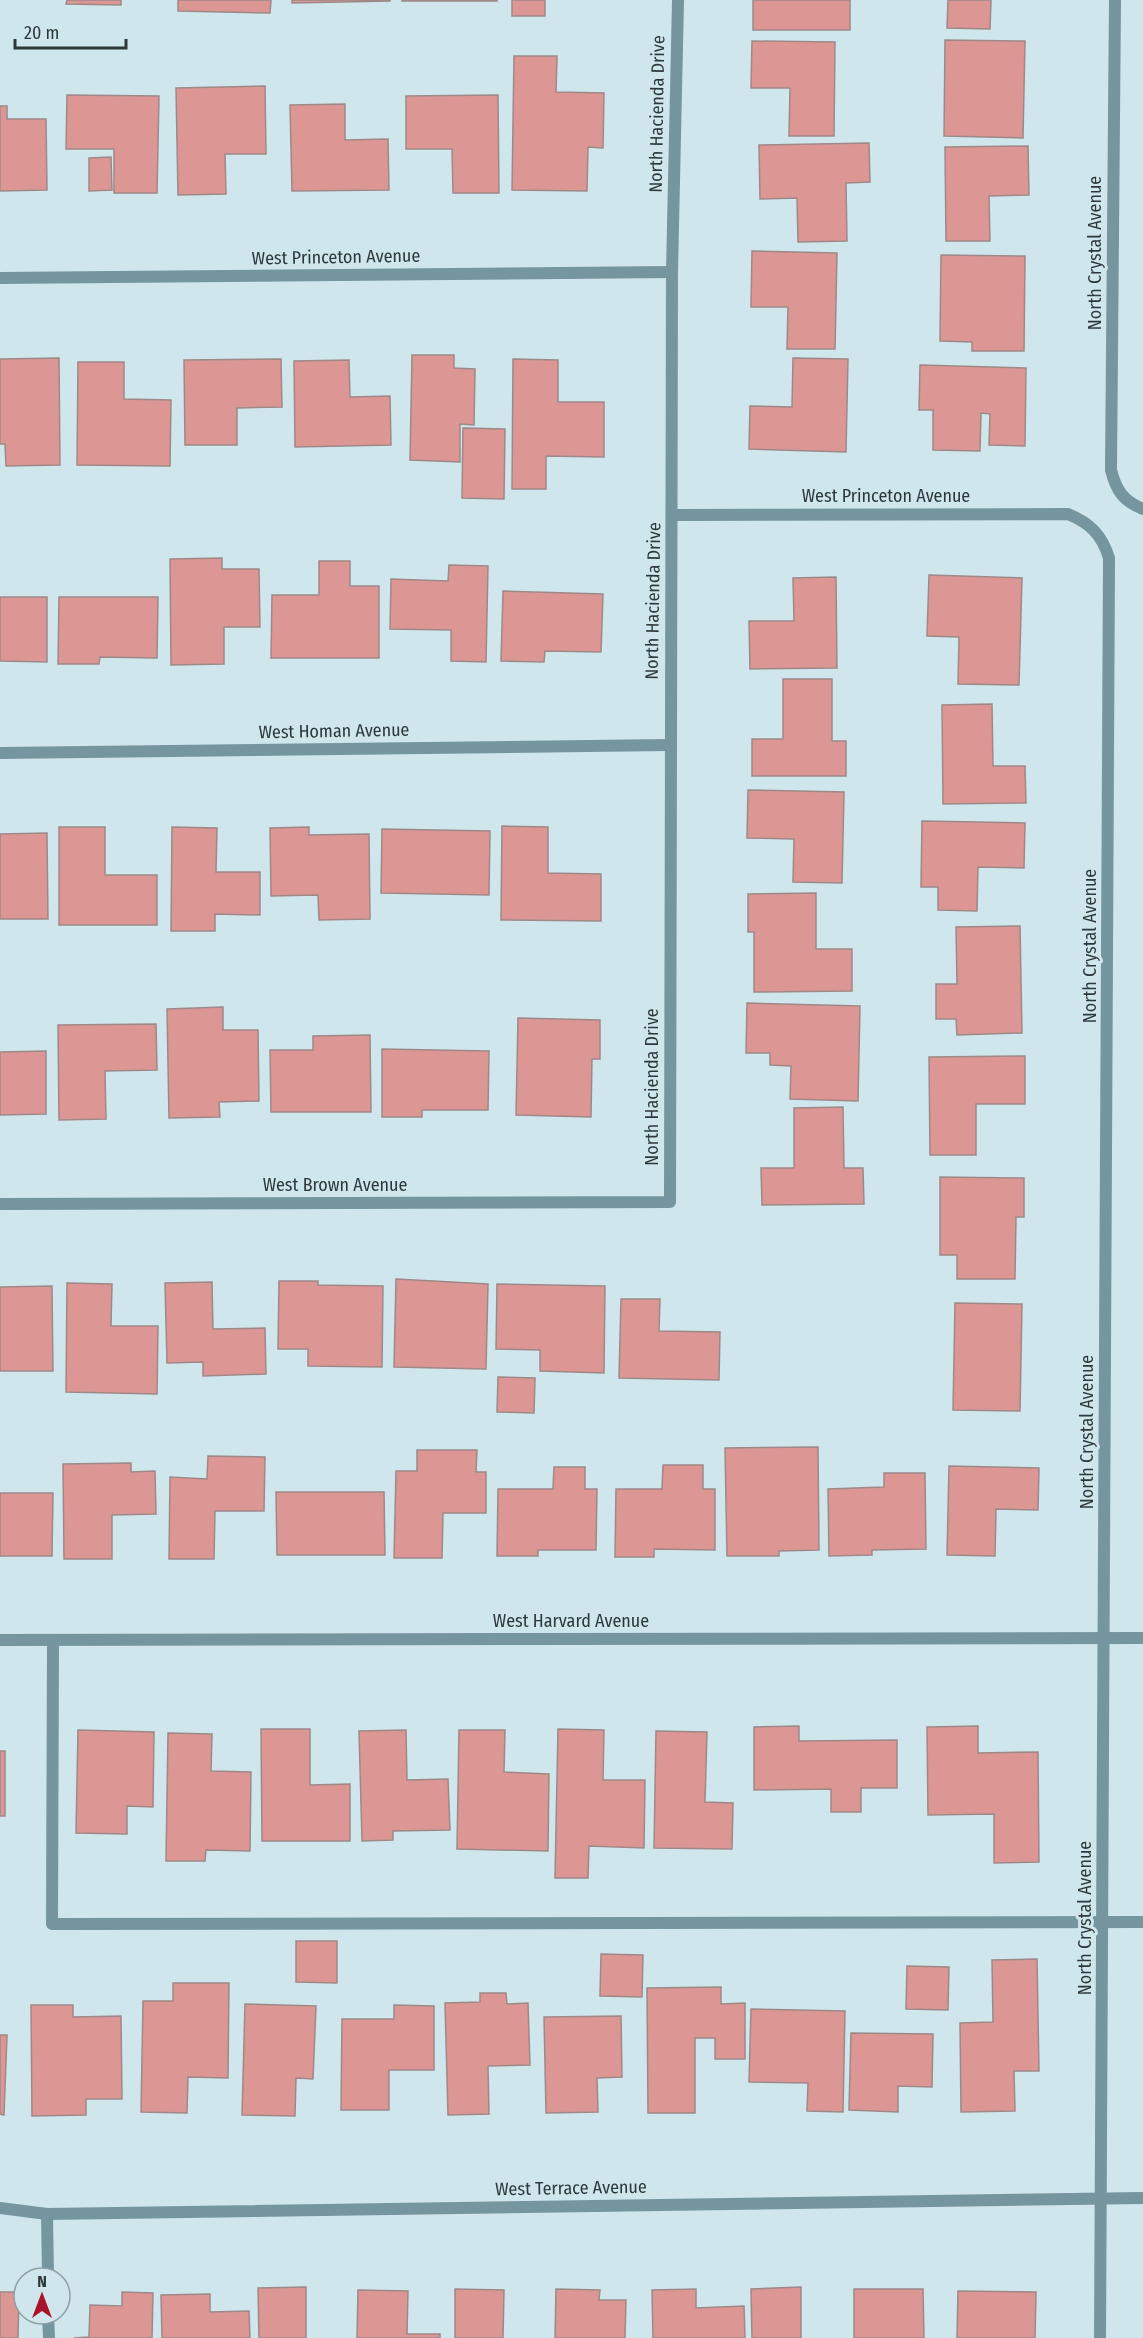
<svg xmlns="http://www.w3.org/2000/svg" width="1143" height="2338" font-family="'Fira Sans Condensed',sans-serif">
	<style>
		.building { fill: #dc9694; stroke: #9f8988; stroke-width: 1.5 }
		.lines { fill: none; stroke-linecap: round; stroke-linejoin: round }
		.service { stroke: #75959f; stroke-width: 12 }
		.minor { stroke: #75959f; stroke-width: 12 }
		.labels { text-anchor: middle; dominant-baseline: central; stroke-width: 6; stroke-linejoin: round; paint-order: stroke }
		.street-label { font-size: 18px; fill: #2e383a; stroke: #cee6ec }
	</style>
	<rect width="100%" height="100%" fill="#cee6ec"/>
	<!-- building -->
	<g class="building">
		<polygon points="67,0 121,0 121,5 66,4"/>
		<polygon points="178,0 271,0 270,13 178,11"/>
		<polygon points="292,0 390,0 390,1 292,3"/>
		<rect x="402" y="0" width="95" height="1"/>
		<rect x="512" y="0" width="33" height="16"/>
		<rect x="753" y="0" width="97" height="30"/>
		<polygon points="948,0 991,0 990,29 947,28"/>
		<polygon points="945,40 1025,41 1023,138 944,136"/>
		<polygon points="752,41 835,42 834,136 789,136 790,88 751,88"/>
		<polygon points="514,56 557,56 556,92 604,93 603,148 588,147 587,191 512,190"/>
		<polygon points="265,86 266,154 225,154 226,194 178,195 176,88"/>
		<polygon points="67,95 159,96 157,193 114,193 114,149 66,149"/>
		<polygon points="498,95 499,193 453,193 452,149 406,149 406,96"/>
		<polygon points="345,104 345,140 388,139 389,190 292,191 290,105"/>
		<polygon points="0,106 7,106 7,119 46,119 47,190 0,191"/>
		<polygon points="869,143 870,182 846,183 847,241 798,242 797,198 760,199 759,145"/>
		<polygon points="1028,146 1029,195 989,196 990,241 946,241 945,147"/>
		<polygon points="111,157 112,190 89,191 89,158"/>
		<polygon points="752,251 837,253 835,349 787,349 788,307 751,307"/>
		<polygon points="941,255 1025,256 1024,351 972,351 972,342 940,341"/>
		<polygon points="412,355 454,355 454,368 475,369 474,425 460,424 460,462 410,460"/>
		<polygon points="59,358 60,465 6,466 5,444 0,444 0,359"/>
		<polygon points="793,358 848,359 846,452 749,449 750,406 792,407"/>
		<polygon points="281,359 282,407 237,408 237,445 185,445 184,360"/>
		<polygon points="513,359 558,360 558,402 604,402 604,457 546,456 546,489 512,489"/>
		<polygon points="349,360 350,397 390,396 391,445 295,447 294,361"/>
		<polygon points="78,362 124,362 124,399 171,400 170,466 77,465"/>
		<polygon points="920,365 1026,368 1025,446 989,445 990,414 981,413 980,451 933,450 933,410 919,410"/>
		<polygon points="463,428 505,429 504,499 462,498"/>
		<polygon points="222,558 222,569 259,569 260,627 224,627 224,664 171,665 170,559"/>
		<polygon points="319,561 350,561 350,586 379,586 379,658 271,658 272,595 319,595"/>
		<polygon points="449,565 488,566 486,662 451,661 451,630 390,629 391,579 448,581"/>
		<polygon points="929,575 1022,578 1019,685 958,684 959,637 927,636"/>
		<polygon points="836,577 837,668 750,669 749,621 794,621 793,578"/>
		<polygon points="503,591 603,594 601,652 545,651 544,662 501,661"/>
		<polygon points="0,597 47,597 47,662 0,661"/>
		<polygon points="59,597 158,597 157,658 100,657 99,664 58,664"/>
		<polygon points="783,679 832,679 832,741 846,741 846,776 752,776 752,739 783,739"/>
		<polygon points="992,704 993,766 1025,766 1026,803 943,804 942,705"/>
		<polygon points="748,790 844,792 842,883 793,882 794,839 747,838"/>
		<polygon points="922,821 1025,823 1024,868 978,867 977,911 938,910 938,887 921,887"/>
		<polygon points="502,826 548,827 548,873 601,874 601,921 501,920"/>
		<polygon points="59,827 105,827 105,875 157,875 157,925 59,925"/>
		<polygon points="172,827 217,828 216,872 260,872 260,915 215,914 215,931 171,931"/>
		<polygon points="309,827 309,835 369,834 370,919 319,920 318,895 271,896 270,828"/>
		<polygon points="382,829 490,831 489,895 381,893"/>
		<polygon points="47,833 48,919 0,919 0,834"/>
		<polygon points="816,893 816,949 852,949 852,991 754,992 754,932 748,932 748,894"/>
		<polygon points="1020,926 1022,1033 957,1035 956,1019 936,1019 936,984 957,984 956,927"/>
		<polygon points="747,1003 860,1006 858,1101 790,1099 791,1066 770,1065 770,1053 746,1053"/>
		<polygon points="223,1007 223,1030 258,1030 259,1101 219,1102 220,1117 169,1118 167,1009"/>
		<polygon points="518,1018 600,1020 600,1059 592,1059 591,1117 516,1115"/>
		<polygon points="156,1024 157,1070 105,1071 106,1119 59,1120 58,1025"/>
		<polygon points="370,1035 371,1112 271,1112 270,1050 313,1050 313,1036"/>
		<polygon points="382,1049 489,1051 488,1110 422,1110 422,1117 382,1117"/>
		<polygon points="46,1051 46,1114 0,1115 0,1052"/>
		<polygon points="1025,1056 1025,1104 976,1104 976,1155 930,1155 929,1057"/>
		<polygon points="843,1107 844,1168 863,1168 864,1204 762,1205 761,1168 794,1168 794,1108"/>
		<polygon points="940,1177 1024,1178 1024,1217 1016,1217 1015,1279 957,1279 957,1255 940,1255"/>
		<polygon points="396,1279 488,1284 486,1369 394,1367"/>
		<polygon points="279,1281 318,1281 318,1285 383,1286 382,1367 308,1366 308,1349 278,1349"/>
		<polygon points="212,1282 213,1329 265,1328 266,1374 203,1376 203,1362 167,1363 165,1283"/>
		<polygon points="67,1283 112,1284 111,1326 158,1326 157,1394 66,1392"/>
		<polygon points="497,1284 605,1286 604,1373 540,1371 540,1350 496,1349"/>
		<polygon points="52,1286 53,1371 0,1371 0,1287"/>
		<polygon points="621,1299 660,1299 659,1331 720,1332 719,1380 619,1378"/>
		<polygon points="955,1303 1022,1304 1020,1411 953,1410"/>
		<polygon points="498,1377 535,1378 534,1413 497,1412"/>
		<polygon points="818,1447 819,1550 779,1551 779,1556 727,1556 725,1448"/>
		<polygon points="417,1450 477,1450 476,1472 486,1472 486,1513 443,1513 442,1558 394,1558 396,1471 417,1471"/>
		<polygon points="208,1456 265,1457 264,1511 215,1511 214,1559 169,1559 170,1477 207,1479"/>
		<polygon points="131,1463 131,1472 155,1471 156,1514 112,1515 112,1559 64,1559 63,1464"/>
		<polygon points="663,1465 703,1465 703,1489 715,1489 715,1550 654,1549 654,1557 615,1557 616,1489 662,1489"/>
		<polygon points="949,1466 1039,1468 1038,1510 996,1509 995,1556 947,1555"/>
		<polygon points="554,1467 585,1467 585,1489 597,1489 596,1550 538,1550 538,1556 497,1556 498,1489 553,1489"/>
		<polygon points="884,1473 925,1473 926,1549 872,1550 872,1555 829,1556 828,1489 884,1487"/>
		<polygon points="276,1492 384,1492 385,1555 277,1555"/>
		<polygon points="0,1493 53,1493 52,1556 0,1556"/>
		<polygon points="799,1726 799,1741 897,1740 897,1788 861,1788 861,1812 831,1812 831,1789 754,1790 754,1727"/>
		<polygon points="978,1726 978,1753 1038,1752 1039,1862 994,1863 994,1814 928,1815 927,1727"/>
		<polygon points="261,1729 310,1729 310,1785 350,1784 350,1841 262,1841"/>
		<polygon points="558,1729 604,1730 603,1780 645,1780 644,1848 589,1846 588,1878 555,1878"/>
		<polygon points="78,1730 154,1732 153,1807 127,1806 127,1834 76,1833"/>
		<polygon points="406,1730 407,1780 448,1779 450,1830 393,1831 393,1840 362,1841 359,1731"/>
		<polygon points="459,1730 505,1730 504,1772 549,1774 548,1851 457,1849"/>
		<polygon points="656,1731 707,1732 705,1802 733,1803 732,1849 654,1848"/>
		<polygon points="168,1733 212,1734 211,1771 251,1772 250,1851 206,1850 205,1861 166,1861"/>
		<rect x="0" y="1751" width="5" height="65"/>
		<polygon points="296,1941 337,1941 337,1983 296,1982"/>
		<polygon points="601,1954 643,1955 642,1997 600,1996"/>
		<polygon points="1037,1959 1039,2071 1014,2071 1015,2111 961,2112 960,2023 993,2022 992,1960"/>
		<polygon points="907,1966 949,1967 948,2010 906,2009"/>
		<polygon points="173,1983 229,1983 228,2078 188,2077 187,2113 141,2112 143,2001 173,2001"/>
		<polygon points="721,1987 721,2004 745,2003 745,2059 715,2059 715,2038 695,2038 695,2113 648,2113 647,1988"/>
		<polygon points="480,1993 506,1993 507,2004 528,2003 530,2065 488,2066 489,2114 448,2115 445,2003 480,2002"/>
		<polygon points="245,2004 316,2006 313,2079 296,2078 295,2116 242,2115"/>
		<polygon points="31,2005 73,2005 73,2017 121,2016 122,2099 86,2099 86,2115 32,2116"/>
		<polygon points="394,2005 434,2006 434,2070 389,2070 389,2110 341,2110 342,2019 394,2019"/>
		<polygon points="751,2009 845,2011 843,2112 807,2111 808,2083 749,2082"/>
		<polygon points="621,2016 622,2077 597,2078 598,2112 546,2113 544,2017"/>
		<polygon points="851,2033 933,2034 932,2087 898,2086 898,2112 849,2110"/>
		<polygon points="0,2035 7,2035 4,2115 0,2114"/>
		<polygon points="306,2287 306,2338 259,2338 258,2288"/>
		<polygon points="801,2287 801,2338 752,2338 751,2289"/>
		<polygon points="455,2289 504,2290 503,2338 455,2338"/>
		<polygon points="556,2289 600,2290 599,2300 626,2300 625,2338 555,2338"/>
		<polygon points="696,2289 696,2308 744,2306 745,2338 653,2338 652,2290"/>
		<polygon points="854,2289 923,2289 924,2338 854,2338"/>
		<polygon points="358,2290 408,2291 407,2334 440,2334 440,2338 357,2338"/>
		<polygon points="958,2291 1036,2292 1035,2338 957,2338"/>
		<polygon points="0,2292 19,2292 18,2338 0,2338"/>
		<polygon points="122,2292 153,2293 152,2338 74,2338 89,2337 90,2305 122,2306"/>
		<polygon points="210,2294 210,2312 249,2311 250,2338 162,2338 161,2295"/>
	</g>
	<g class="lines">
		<!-- service -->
		<g class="service">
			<polyline points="53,1640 52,1924 1143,1922"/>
			<polyline points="47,2214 48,2278"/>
			<polyline points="48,2314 49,2338"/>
		</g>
		<!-- minor -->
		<g class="minor">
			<path d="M1115,0L1111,470C1116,490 1123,501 1143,509"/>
			<polyline points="0,278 672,272"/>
			<path d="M672,515L1068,514C1090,523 1102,535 1109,558L1100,2338"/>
			<polyline points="0,753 669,745"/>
			<polyline points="0,1204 670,1202 672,272 678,0"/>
			<polyline points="0,1640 1143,1638"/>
			<polyline points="0,2208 47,2214 1143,2198"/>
		</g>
	</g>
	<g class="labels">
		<!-- street labels -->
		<g class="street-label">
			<text transform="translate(657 114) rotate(-89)">North Hacienda Drive</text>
			<text transform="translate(1095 253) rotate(-90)">North Crystal Avenue</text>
			<text transform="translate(336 257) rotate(-1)">West Princeton Avenue</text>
			<text x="886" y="496">West Princeton Avenue</text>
			<text transform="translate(653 601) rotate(-89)">North Hacienda Drive</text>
			<text transform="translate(334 731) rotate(-1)">West Homan Avenue</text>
			<text transform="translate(1090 946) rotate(-90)">North Crystal Avenue</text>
			<text transform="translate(652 1087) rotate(-90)">North Hacienda Drive</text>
			<text x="335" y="1185">West Brown Avenue</text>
			<text transform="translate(1087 1432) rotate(-90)">North Crystal Avenue</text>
			<text x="571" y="1621">West Harvard Avenue</text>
			<text transform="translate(1085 1918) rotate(-90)">North Crystal Avenue</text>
			<text transform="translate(571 2188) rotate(-1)">West Terrace Avenue</text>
		</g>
	</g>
	<!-- north arrow -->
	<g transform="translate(42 2296)"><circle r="28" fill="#cee6ec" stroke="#8ea0a5" stroke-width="1.5"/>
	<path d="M0-4.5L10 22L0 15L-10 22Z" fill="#aa132c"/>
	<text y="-9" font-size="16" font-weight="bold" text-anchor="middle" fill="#2e383a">N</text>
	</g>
	<!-- scale -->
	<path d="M15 39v9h111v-9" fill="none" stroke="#2e383a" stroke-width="3"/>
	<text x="24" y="39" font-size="18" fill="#2e383a" stroke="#cee6ec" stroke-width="4.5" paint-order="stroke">20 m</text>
</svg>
